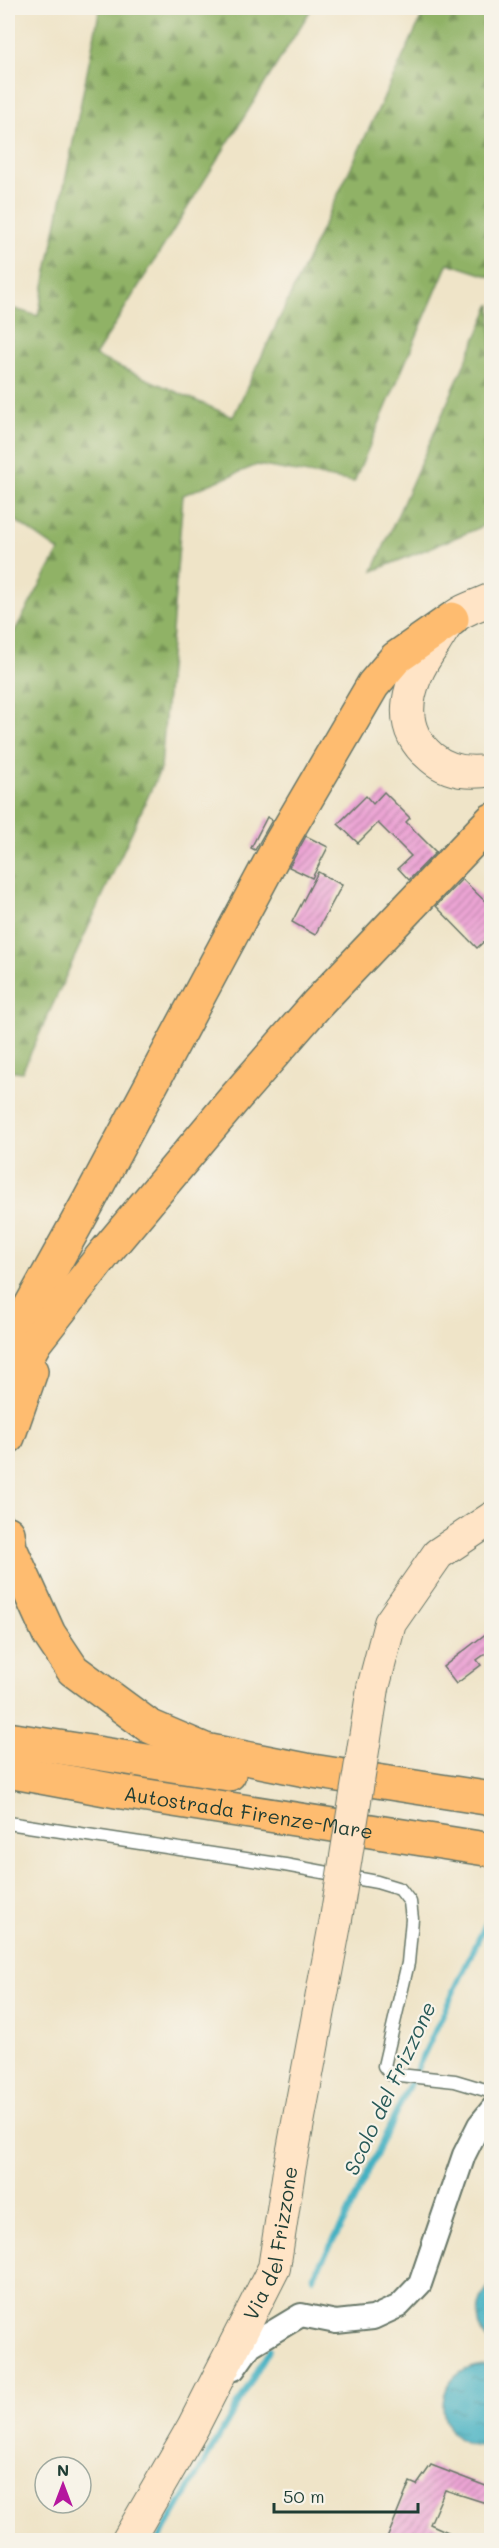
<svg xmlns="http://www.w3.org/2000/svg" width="499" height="2548" font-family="Mali,sans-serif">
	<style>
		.forest { fill: url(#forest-firs); stroke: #58784d; stroke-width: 1.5 }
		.water { fill: url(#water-ripples); stroke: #32777b; stroke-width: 1.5 }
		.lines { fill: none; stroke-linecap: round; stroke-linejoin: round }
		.stream { stroke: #44b1c2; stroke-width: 6 }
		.building { fill: url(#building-hatch) }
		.lane-casing { stroke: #687768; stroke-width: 15 }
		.street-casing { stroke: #687768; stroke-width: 26 }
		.secondary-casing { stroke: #687768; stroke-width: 34 }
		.highway-casing { stroke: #687768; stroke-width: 36 }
		.lane { stroke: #fff; stroke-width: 12 }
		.street { stroke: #fff; stroke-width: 22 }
		.secondary { stroke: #ffe4c6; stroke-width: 32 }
		.highway { stroke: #febc70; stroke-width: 33 }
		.secondary-bridge-casing { stroke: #687768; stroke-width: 34; stroke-linecap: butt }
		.secondary-bridge { stroke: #ffe4c6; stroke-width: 32 }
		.labels { text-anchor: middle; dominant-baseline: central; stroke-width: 4.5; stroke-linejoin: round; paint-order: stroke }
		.street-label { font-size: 20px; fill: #1f3d34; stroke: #f7f3e8 }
		.water-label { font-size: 21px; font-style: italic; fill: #285a58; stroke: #f7f3e8 }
	</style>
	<defs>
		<pattern id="forest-firs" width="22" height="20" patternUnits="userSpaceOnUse" patternTransform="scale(1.5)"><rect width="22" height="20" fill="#90b266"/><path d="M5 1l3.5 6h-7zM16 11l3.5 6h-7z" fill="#759255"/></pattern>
		<pattern id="water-ripples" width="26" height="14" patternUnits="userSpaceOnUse" patternTransform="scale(1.5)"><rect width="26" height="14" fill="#44b1c2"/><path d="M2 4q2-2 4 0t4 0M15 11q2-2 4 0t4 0" fill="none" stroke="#38919e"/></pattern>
		<pattern id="building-hatch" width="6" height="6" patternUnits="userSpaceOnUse" patternTransform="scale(1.5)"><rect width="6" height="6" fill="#eca4d4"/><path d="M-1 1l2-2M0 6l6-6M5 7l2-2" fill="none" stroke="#bf87ad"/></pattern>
	</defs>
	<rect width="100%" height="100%" fill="#f7f3e8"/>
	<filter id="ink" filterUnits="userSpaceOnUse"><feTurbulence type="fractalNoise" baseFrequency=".0167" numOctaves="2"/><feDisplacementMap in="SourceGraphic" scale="12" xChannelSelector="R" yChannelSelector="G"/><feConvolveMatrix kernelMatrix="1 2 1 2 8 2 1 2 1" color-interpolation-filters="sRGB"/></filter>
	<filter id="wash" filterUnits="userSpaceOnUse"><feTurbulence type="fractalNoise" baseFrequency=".008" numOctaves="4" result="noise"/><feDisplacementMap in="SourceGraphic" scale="24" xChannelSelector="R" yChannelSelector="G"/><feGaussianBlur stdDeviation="1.35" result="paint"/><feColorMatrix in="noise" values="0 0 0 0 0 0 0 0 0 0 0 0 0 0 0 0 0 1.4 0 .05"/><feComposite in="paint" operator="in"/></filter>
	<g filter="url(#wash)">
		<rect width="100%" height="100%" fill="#efe4c8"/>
		<!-- forest -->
		<g class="forest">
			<polygon points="100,8 312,8 95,356 233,417 426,8 491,8 491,277 448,263 354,482 257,465 183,495 161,768 22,1072 8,1070 8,643 59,551 8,515 8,307 38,316"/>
			<polygon points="491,304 491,523 373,571"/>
		</g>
		<!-- water -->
		<g class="water">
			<path d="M491,2284V2344C474,2328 474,2301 491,2284Z"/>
			<path d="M484,2365L491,2366L492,2445C435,2456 422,2371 484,2365Z"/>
		</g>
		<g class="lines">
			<!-- stream -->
			<g class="stream">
				<polyline points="313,2277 346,2218 492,1911"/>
				<polyline points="159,2540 270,2349"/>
			</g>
		</g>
		<g id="blocks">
			<!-- building -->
			<g class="building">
				<polygon points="384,792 410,818 406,822 436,852 409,880 398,868 411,856 378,823 358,843 338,824 366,796 373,804"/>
				<polygon points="267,817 272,820 255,850 251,848"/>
				<polygon points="306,836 328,847 312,878 289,867"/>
				<polygon points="318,872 342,885 315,935 292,922"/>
				<polygon points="462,879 492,908 492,934 477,948 436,906"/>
				<polygon points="492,1629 492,1649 477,1660 481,1665 456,1684 443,1667"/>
				<polygon points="431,2465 491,2488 486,2503 445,2490 430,2524 468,2541 386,2541 410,2482 417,2485"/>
			</g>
		</g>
	</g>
	<g filter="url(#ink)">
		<use href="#blocks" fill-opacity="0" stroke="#687768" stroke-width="1.5"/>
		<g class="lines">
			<!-- lane casing -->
			<g class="lane-casing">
				<polyline id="lane" points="8,1823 285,1865 377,1882 400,1889 410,1902 412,1919 408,1963 384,2066 390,2074 455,2081 492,2092"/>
			</g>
			<!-- street casing -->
			<g class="street-casing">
				<polyline id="street" points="234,2369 251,2345 301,2315 336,2322 373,2318 399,2306 420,2284 464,2155 479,2125 492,2109"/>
			</g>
			<!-- secondary casing -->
			<g class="secondary-casing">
				<g id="secondary">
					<path d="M492,599C479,605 460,610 451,620C445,626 440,635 435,643C410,678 391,724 431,757C448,772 470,774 492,770"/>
					<polyline points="373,1688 390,1623 438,1554 492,1518"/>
					<path id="s1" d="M128,2540L193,2427L274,2268L289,2171L336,1919"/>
				</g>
			</g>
			<!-- highway casing -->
			<g class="highway-casing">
				<g id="highway">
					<polyline points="8,1347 89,1201 281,842 373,685 396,658 452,619"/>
					<polyline points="8,1391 35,1342 104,1254 234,1099 317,1004 492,820"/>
					<polyline points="8,1437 31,1371"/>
					<polyline points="8,1533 10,1548 49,1634 73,1670 149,1726 205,1750 306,1770 492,1799"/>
					<polyline points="8,1739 229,1774"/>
					<path id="s2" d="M8,1771L122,1792L492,1850"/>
				</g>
			</g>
			<!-- lane -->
			<use href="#lane" class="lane"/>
			<!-- street -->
			<use href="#street" class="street"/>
			<!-- secondary -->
			<use href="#secondary" class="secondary"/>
			<!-- highway -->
			<use href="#highway" class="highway"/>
			<!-- secondary-bridge casing -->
			<g class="secondary-bridge-casing">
				<polyline id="secondary-bridge" points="336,1919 373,1688"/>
			</g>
			<!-- secondary-bridge -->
			<use href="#secondary-bridge" class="secondary-bridge"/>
		</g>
	</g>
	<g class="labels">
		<!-- street labels -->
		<g class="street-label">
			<text stroke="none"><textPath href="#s2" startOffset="244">Autostrada Firenze-Mare</textPath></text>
			<text stroke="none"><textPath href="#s1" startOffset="332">Via del Frizzone</textPath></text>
		</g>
		<!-- water labels -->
		<g class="water-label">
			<text transform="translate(389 2088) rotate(-65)">Scolo del Frizzone</text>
		</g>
	</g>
	<!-- margin -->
	<rect width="499" height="2548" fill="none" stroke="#f7f3e8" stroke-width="30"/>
	<!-- north arrow -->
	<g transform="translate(63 2485)"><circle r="28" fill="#f7f3e8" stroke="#a1aaa0" stroke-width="1.5"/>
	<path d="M0-4.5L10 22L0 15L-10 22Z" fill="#b5179e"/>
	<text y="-9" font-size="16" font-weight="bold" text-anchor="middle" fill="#1f3d34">N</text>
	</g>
	<!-- scale -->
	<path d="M274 2503v9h144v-9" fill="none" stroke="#1f3d34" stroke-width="3"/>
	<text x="283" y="2503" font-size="18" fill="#1f3d34" stroke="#f7f3e8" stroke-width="4.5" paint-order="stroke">50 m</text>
</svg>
